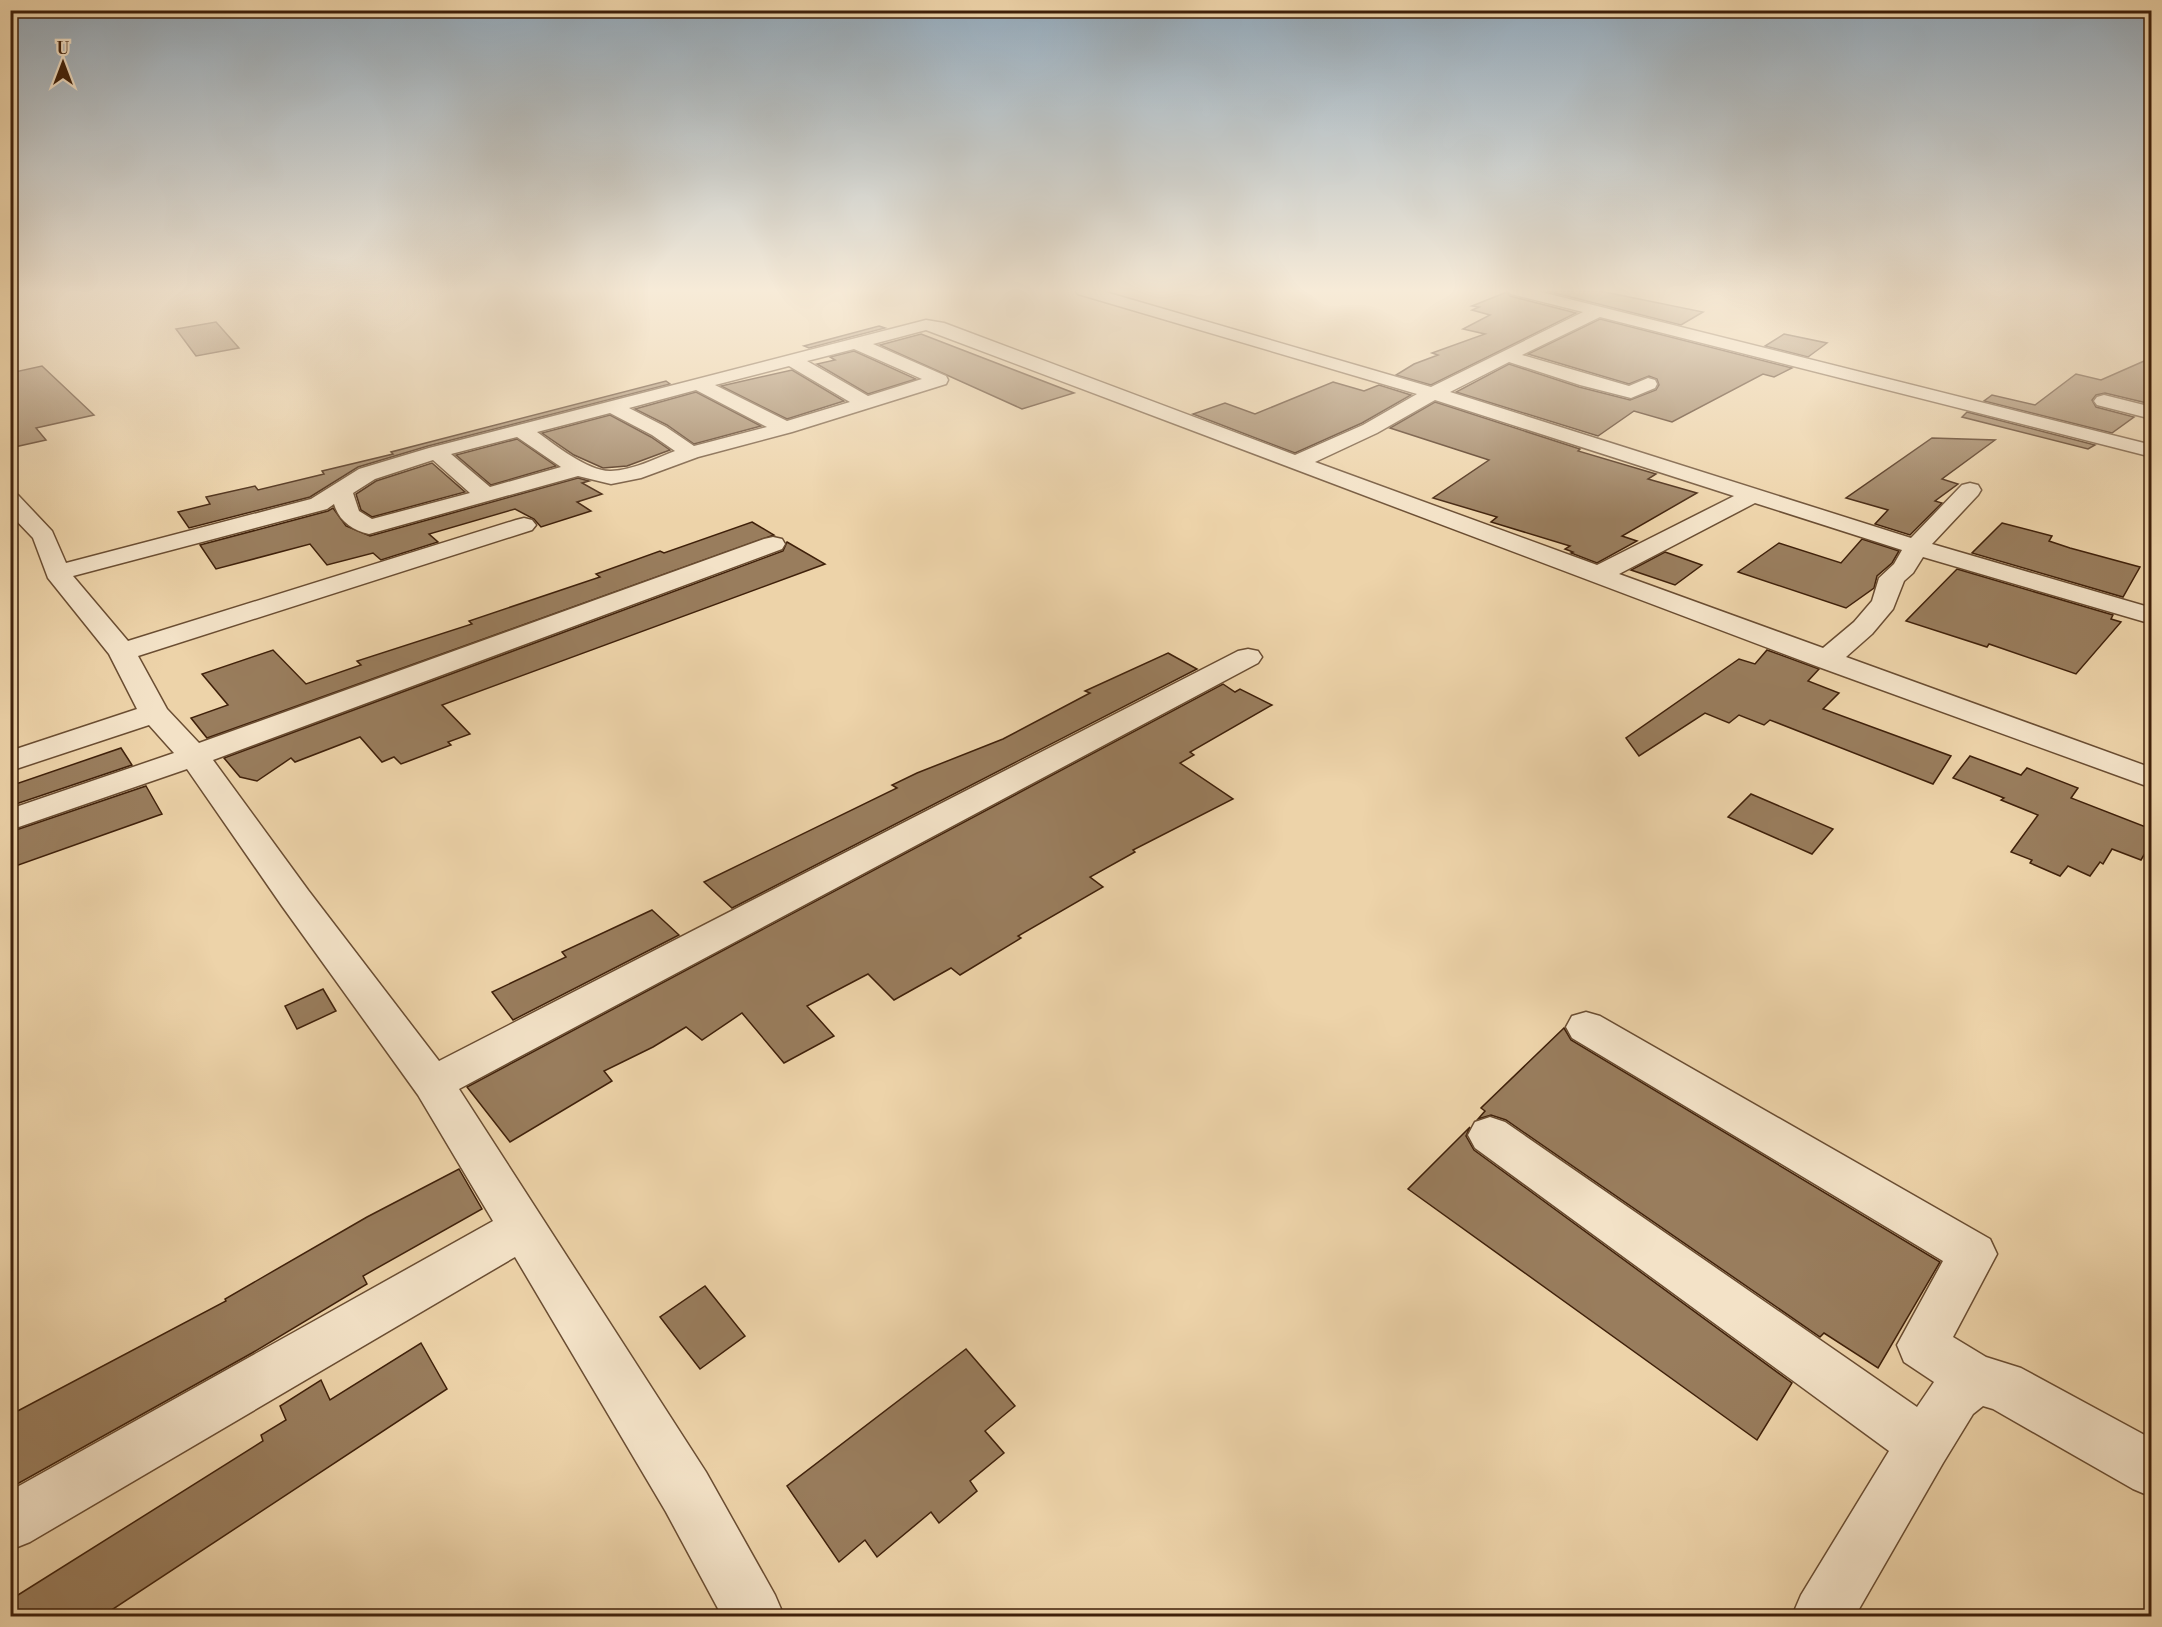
<svg xmlns="http://www.w3.org/2000/svg" width="2162" height="1627" font-family="'Libre Bodoni',serif">
	<style>
		.building { fill: #997d5d; stroke: #3f200a; stroke-width: 1.5 }
		.lines { fill: none; stroke-linecap: round; stroke-linejoin: round }
		.minor-casing { stroke: #6a4d32; stroke-width: 3 }
		.minor { fill: #f3e2c7; fill-rule: evenodd }
	</style>
	<rect width="100%" height="100%" fill="#edd3a9"/>
	<filter id="stains"><feTurbulence type="fractalNoise" baseFrequency=".00333" numOctaves="4"/><feColorMatrix values="0 0 0 0 .2 0 0 0 0 .09 0 0 0 0 .02 0 0 0 .5 -.17"/></filter>
	<radialGradient id="worn" r=".72"><stop offset=".6" stop-color="#630" stop-opacity="0"/><stop offset="1" stop-color="#630" stop-opacity=".3"/></radialGradient>
	<!-- building -->
	<g class="building">
		<polygon points="1547,291 1600,291 1703,312 1681,325"/>
		<polygon points="1507,292 1510,296 1576,313 1431,385 1396,375 1414,364 1438,355 1432,353 1485,334 1463,329 1490,315 1472,310 1479,307 1472,306"/>
		<polygon points="1600,319 1792,368 1774,377 1763,374 1672,422 1634,411 1598,436 1456,392 1509,364 1579,387 1630,400 1656,390 1659,385 1657,379 1649,376 1629,384 1528,354"/>
		<polygon points="216,322 239,348 196,356 176,329"/>
		<polygon points="879,326 885,328 809,348 804,346"/>
		<polygon points="921,334 1074,393 1022,409 880,345"/>
		<polygon points="1784,334 1827,343 1808,357 1765,346"/>
		<polygon points="854,351 916,379 868,394 817,364 835,360 830,357"/>
		<polygon points="2151,358 2151,404 2105,393 2096,395 2092,400 2096,407 2134,417 2112,433 1984,401 1992,395 2035,405 2076,374 2101,380"/>
		<polygon points="42,366 94,415 36,428 46,440 10,448 10,373"/>
		<polygon points="792,370 844,401 787,419 721,386"/>
		<polygon points="666,381 670,384 428,446 358,467 310,497 189,528 178,512 210,504 206,497 255,486 258,490 324,474 322,471 393,454 391,452"/>
		<polygon points="1333,382 1364,391 1379,385 1411,395 1362,423 1295,453 1193,414 1225,403 1255,414"/>
		<polygon points="696,392 761,426 694,444 667,425 635,409"/>
		<polygon points="1435,402 1580,449 1578,451 1656,474 1648,479 1697,493 1622,536 1637,541 1597,563 1571,553 1573,552 1565,549 1570,546 1491,522 1497,517 1433,498 1489,460 1390,428"/>
		<polygon points="1967,412 2095,445 2088,449 1962,417"/>
		<polygon points="610,415 651,437 670,450 627,466 603,468 574,455 542,433"/>
		<polygon points="1932,438 1995,440 1942,479 1958,484 1935,501 1942,503 1910,535 1875,524 1888,510 1846,498"/>
		<polygon points="517,439 556,466 491,485 456,455"/>
		<polygon points="432,463 465,492 372,517 361,510 356,494 376,481"/>
		<polygon points="578,478 589,481 582,483 602,494 577,502 591,511 541,527 534,519 515,509 429,534 438,542 381,560 373,553 327,565 310,544 216,569 200,545 328,511 333,508 346,526 370,536"/>
		<polygon points="752,522 774,535 207,738 191,718 228,705 202,674 273,650 306,684 361,665 357,661 472,624 469,621 600,577 596,574 660,551 664,553"/>
		<polygon points="2002,523 2052,536 2049,541 2070,548 2140,567 2123,597 1972,553"/>
		<polygon points="1862,539 1899,551 1892,563 1877,576 1874,588 1846,608 1738,572 1779,543 1841,563"/>
		<polygon points="787,542 825,564 442,705 470,734 448,742 451,745 401,764 394,757 382,762 360,737 295,762 291,758 257,781 240,777 224,758 783,551"/>
		<polygon points="1665,552 1702,565 1675,585 1631,570"/>
		<polygon points="1957,569 2113,615 2111,619 2121,622 2076,674 1989,644 1987,647 1906,621"/>
		<polygon points="1767,650 1819,669 1808,681 1839,693 1823,709 1951,756 1933,784 1770,720 1764,725 1739,715 1729,723 1705,713 1639,756 1626,738 1739,659 1755,664"/>
		<polygon points="1168,653 1197,669 732,908 704,882 897,788 892,785 917,773 1003,739 1090,693 1085,691"/>
		<polygon points="1223,684 1235,692 1240,689 1272,705 1190,752 1194,755 1180,763 1233,799 1133,850 1135,852 1090,877 1103,887 1018,936 1021,938 960,975 951,968 894,1000 868,974 807,1006 834,1036 784,1063 742,1013 702,1040 686,1027 653,1047 604,1071 612,1081 510,1142 467,1087"/>
		<polygon points="121,748 132,765 10,806 10,786"/>
		<polygon points="1970,756 2021,775 2027,768 2078,788 2071,798 2151,829 2151,843 2141,860 2112,849 2103,864 2100,862 2090,876 2068,866 2060,876 2030,863 2032,860 2011,852 2038,815 2001,800 2004,798 1953,778"/>
		<polygon points="146,786 162,814 10,868 10,832"/>
		<polygon points="1751,794 1833,829 1812,854 1728,817"/>
		<polygon points="652,910 679,935 513,1020 492,992 566,957 562,952"/>
		<polygon points="323,989 336,1011 297,1029 285,1006"/>
		<polygon points="1564,1028 1571,1040 1940,1262 1878,1368 1824,1333 1820,1337 1506,1120 1491,1115 1478,1119 1485,1111 1481,1108"/>
		<polygon points="1470,1127 1466,1136 1474,1150 1792,1383 1757,1440 1408,1189"/>
		<polygon points="459,1169 482,1209 363,1276 367,1284 252,1353 10,1488 10,1415 226,1301 225,1299 367,1217"/>
		<polygon points="705,1286 745,1336 700,1369 660,1317"/>
		<polygon points="421,1343 447,1389 101,1617 10,1617 10,1600 263,1441 261,1435 286,1420 280,1406 321,1380 330,1400"/>
		<polygon points="966,1349 1015,1406 985,1431 1004,1453 970,1481 977,1491 939,1523 931,1512 877,1557 865,1540 839,1562 787,1486"/>
	</g>
	<g class="lines">
		<!-- minor casing -->
		<g class="minor-casing">
			<g id="minor">
				<path d="M1076,291H1102L1431,387L1583,312L1511,294L1509,291H1537L2152,445V457L1600,317L1522,355L1629,386L1648,378L1655,380L1657,384L1655,388L1631,398L1580,385L1509,362L1450,392L1911,538L1962,485L1970,483L1978,485L1981,490L1978,495L1932,544L2152,608V624L1923,557L1913,573L1904,581L1893,609L1872,634L1846,657L2152,768V788L1816,666L926,330L873,344L946,376L948,380L946,384L792,432L698,457L641,478L611,484L578,476L369,534C352,530 339,521 334,504L327,509L73,576L128,641L516,520L524,518L532,520L536,525L532,530L138,656L167,709L199,743L764,539L773,537L782,539L785,544L782,549L213,760L308,890L439,1061L1238,651L1248,649L1258,651L1262,657L1258,663L459,1089L706,1472L775,1595L784,1616H722L666,1512L515,1257L30,1542L10,1550V1491L493,1221L418,1095L282,906L187,769L10,830V809L174,753L149,725L10,771V751L137,709L109,654L48,578L33,538L10,514V493L18,495L52,531L66,563L311,499L359,469L429,448L926,320L944,323L1295,455L1363,425L1417,394L1078,294ZM854,349L922,379L868,396L807,361ZM789,366L850,402L787,421L715,385ZM696,390L767,427L694,446L666,427L629,408ZM1435,400L1734,496L1597,565L1315,462L1377,433ZM610,413L652,435L675,451C655,459 633,470 611,471C589,472 555,445 537,432ZM517,437L561,467L490,487L451,454ZM433,460L470,493L372,519L359,511L353,493L375,479ZM1755,503L1902,550L1894,564L1879,578L1872,601L1854,622L1823,648L1619,574Z"/>
				<polygon points="2104,395 2152,407 2152,419 2097,405 2094,401 2097,397"/>
				<polygon points="1586,1012 1600,1016 1990,1239 1997,1254 1953,1337 1986,1357 2021,1368 2152,1439 2152,1497 2133,1489 1993,1409 1983,1406 1973,1414 1943,1463 1855,1616 1792,1616 1801,1595 1889,1451 1475,1148 1468,1135 1475,1122 1490,1117 1505,1122 1917,1407 1934,1382 1904,1362 1897,1345 1943,1261 1572,1038 1566,1027 1572,1016"/>
			</g>
		</g>
		<!-- minor -->
		<use href="#minor" class="minor"/>
	</g>
	<!-- sky -->
	<linearGradient id="sky" x2="0" y2="1"><stop stop-color="#92a8b9"/><stop offset="0.56" stop-color="#f7ebd8"/><stop offset="1" stop-color="#f7ebd8" stop-opacity="0"/></linearGradient>
	<rect width="2162" height="519" fill="url(#sky)"/>
	<!-- margin -->
	<rect width="2162" height="1627" fill="none" stroke="#edd3a9" stroke-width="36"/>
	<rect x="12" y="12" width="2138" height="1603" fill="none" stroke="#3f200a" stroke-width="3"/>
	<rect x="18" y="18" width="2126" height="1591" fill="none" stroke="#3f200a" stroke-width="1.5"/>
	<!-- north arrow -->
	<g transform="translate(63 63)" stroke="#f3e2c7" stroke-width="4.5" paint-order="stroke">
	<path d="M0-4.5L10 22L0 15L-10 22Z" fill="#3f200a"/>
	<text y="-9" font-size="16" font-weight="bold" text-anchor="middle" fill="#3f200a">U</text>
	</g>
	<rect width="100%" height="100%" filter="url(#stains)"/>
	<rect width="100%" height="100%" fill="url(#worn)"/>
</svg>
